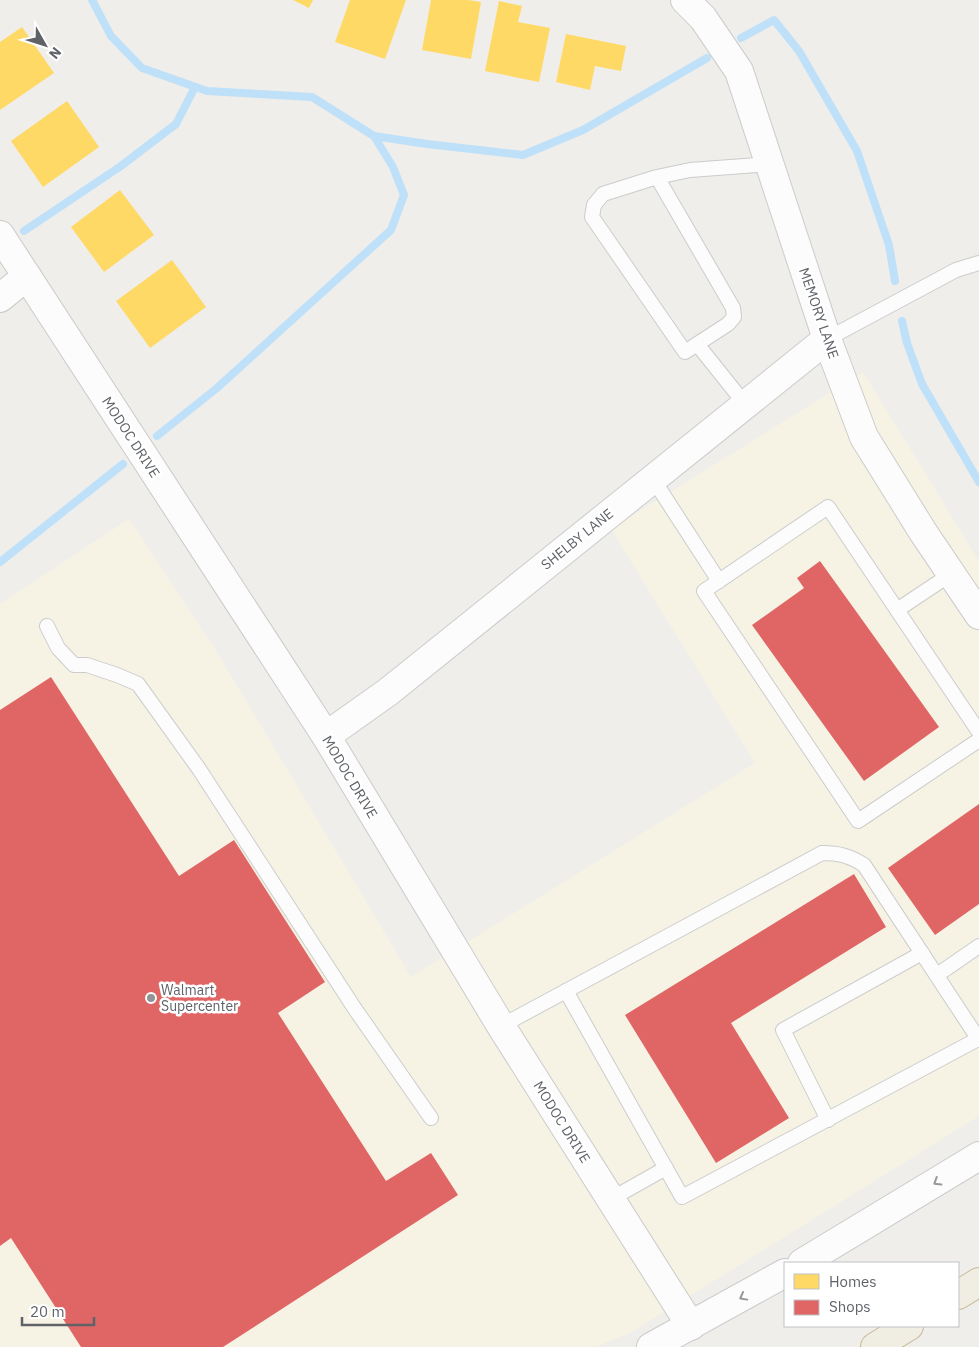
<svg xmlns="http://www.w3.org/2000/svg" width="979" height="1347" font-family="'IBM Plex Sans',sans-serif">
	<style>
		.commercial { fill: #f7f3e4 }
		.homes { fill: #ffd966 }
		.shops { fill: #e06666 }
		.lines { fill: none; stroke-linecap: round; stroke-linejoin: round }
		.stream { stroke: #bfe0f9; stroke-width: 8 }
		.lane-casing { stroke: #cbcccc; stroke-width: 16 }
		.street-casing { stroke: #cbcccc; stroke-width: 30 }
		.secondary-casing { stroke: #cacacb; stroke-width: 30 }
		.highway-casing { stroke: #c8b996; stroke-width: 30 }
		.lane { stroke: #fdfcfc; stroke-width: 14 }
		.street { stroke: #fdfcfc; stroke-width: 28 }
		.secondary { stroke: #fdfcfc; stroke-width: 28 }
		.highway { stroke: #f0ede3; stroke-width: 28 }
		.oneway { stroke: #96999c }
		.poi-dot { fill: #919496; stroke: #fff; stroke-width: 2 }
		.labels { text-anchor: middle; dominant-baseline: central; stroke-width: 5; stroke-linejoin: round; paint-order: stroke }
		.street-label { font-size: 14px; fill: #5f6368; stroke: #fff }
		.poi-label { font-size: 14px; fill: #5f6368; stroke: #fff; text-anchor: start }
	</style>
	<rect width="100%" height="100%" fill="#efeeea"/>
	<!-- commercial -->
	<polygon class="commercial" points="863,372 979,561 979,1116 630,1333 595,1347 0,1347 0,604 129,519 215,649 411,977 755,763 611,529"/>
	<!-- homes -->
	<g class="homes">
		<polygon points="293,0 313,0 309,8"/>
		<polygon points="350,0 406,0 385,59 335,42"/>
		<polygon points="431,0 468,0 481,2 471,59 422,50"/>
		<polygon points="499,1 522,6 518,22 550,28 539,82 485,71"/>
		<polygon points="22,27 54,73 0,110 0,42"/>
		<polygon points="566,34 626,46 621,71 595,66 590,90 556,82"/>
		<polygon points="67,101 99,147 43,187 11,141"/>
		<polygon points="120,190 154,235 104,272 71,227"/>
		<polygon points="172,260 206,307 150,348 116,301"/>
	</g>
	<!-- shops -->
	<g class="shops">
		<polygon points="820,561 939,727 864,781 752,625 804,588 797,578"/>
		<polygon points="51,677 179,876 234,840 325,982 278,1013 386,1181 431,1153 458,1195 223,1347 81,1347 11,1238 0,1246 0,710"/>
		<polygon points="979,804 979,904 935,935 888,868"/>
		<polygon points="854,874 886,927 731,1023 789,1118 716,1163 625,1015"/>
	</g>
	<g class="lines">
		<!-- stream -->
		<g class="stream">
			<polyline points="92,0 111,36 142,68 207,91 312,97 374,136 427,144 523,155 583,130 707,58"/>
			<polyline points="741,38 774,20 799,51 857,151 889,245 895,281"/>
			<polyline points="24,231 121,166 176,124 195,87"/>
			<polyline points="902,321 907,343 922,384 979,482"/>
			<polyline points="157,436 217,388 391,230 404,195 393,167 374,136"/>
			<polyline points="0,562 123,464"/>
		</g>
		<!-- lane casing -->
		<g class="lane-casing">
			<g id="lane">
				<polyline points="657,177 733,308 734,317 728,324 685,352 592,217 594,205 603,194 657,177 690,170 770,164"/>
				<polyline points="827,339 956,270 979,263"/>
				<polyline points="697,344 745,404"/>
				<polyline points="653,479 719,581"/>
				<polyline points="897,610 951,574"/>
				<polyline points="47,626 58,648 74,665 87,665 117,675 138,684 199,769 355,1009 431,1118"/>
				<polyline points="979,732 828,507 704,591 858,821 979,740"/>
				<polyline points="937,975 979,946"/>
				<polyline points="566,991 682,1197 978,1039"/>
				<path d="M501,1026L822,853C839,853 850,856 864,865L979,1040"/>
				<polyline points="828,1120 783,1030 922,953"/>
				<polyline points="611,1199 666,1168"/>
			</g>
		</g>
		<!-- street casing -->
		<g class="street-casing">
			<g id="street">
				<polyline points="685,0 703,18 739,71 827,339 864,437 923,532 979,615"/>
				<polyline points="0,298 27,276"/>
				<polyline points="326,736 388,692 827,339"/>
			</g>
		</g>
		<!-- secondary casing -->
		<g class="secondary-casing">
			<g id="secondary">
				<polyline points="0,235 326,736 501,1026 691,1326"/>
				<polyline points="802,1263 979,1156"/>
				<polyline points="651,1347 785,1273"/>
			</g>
		</g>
		<!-- highway casing -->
		<g class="highway-casing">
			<g id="highway">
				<polyline points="958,1295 979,1282"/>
				<polyline points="875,1347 909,1326"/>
			</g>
		</g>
		<!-- lane -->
		<use href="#lane" class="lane"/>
		<!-- street -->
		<use href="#street" class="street"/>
		<!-- secondary -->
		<use href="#secondary" class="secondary"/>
		<!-- highway -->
		<use href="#highway" class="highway"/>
	</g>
	<!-- one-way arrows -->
	<defs><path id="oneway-chevron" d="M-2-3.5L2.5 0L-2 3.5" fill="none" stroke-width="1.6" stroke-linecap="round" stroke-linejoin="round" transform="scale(1.25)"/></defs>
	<g class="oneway">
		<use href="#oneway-chevron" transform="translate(937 1182) rotate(148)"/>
		<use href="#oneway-chevron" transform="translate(743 1297) rotate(151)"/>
	</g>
	<!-- markers -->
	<circle class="poi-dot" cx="151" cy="998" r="5"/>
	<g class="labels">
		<!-- street labels -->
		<g class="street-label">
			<text transform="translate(819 313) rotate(71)">MEMORY LANE</text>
			<text transform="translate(131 437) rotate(57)">MODOC DRIVE</text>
			<text transform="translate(577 539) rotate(-39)">SHELBY LANE</text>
			<text transform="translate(350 777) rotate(59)">MODOC DRIVE</text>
			<text transform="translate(562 1122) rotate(58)">MODOC DRIVE</text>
		</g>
		<!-- poi labels -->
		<g class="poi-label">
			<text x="161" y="990">Walmart<tspan x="161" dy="16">Supercenter</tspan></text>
		</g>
	</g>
	<!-- legend -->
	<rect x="784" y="1262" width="175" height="65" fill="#ffffff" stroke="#bfc1c3"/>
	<rect x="794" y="1274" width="25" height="15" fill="#ffd966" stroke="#bfc1c3"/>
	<text x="829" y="1287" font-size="15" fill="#5f6368">Homes</text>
	<rect x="794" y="1300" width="25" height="15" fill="#e06666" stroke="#bfc1c3"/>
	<text x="829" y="1312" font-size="15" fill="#5f6368">Shops</text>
	<!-- north arrow -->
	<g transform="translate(45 45) rotate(129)" stroke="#ffffff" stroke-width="4" paint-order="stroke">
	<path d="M0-4L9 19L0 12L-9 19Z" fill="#5f6368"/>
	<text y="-8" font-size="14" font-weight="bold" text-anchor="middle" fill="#5f6368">N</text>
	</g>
	<!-- scale -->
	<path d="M22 1317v8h72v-8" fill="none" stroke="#5f6368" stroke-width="2.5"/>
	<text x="30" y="1317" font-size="15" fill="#5f6368" stroke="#ffffff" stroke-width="4" paint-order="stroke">20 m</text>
</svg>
